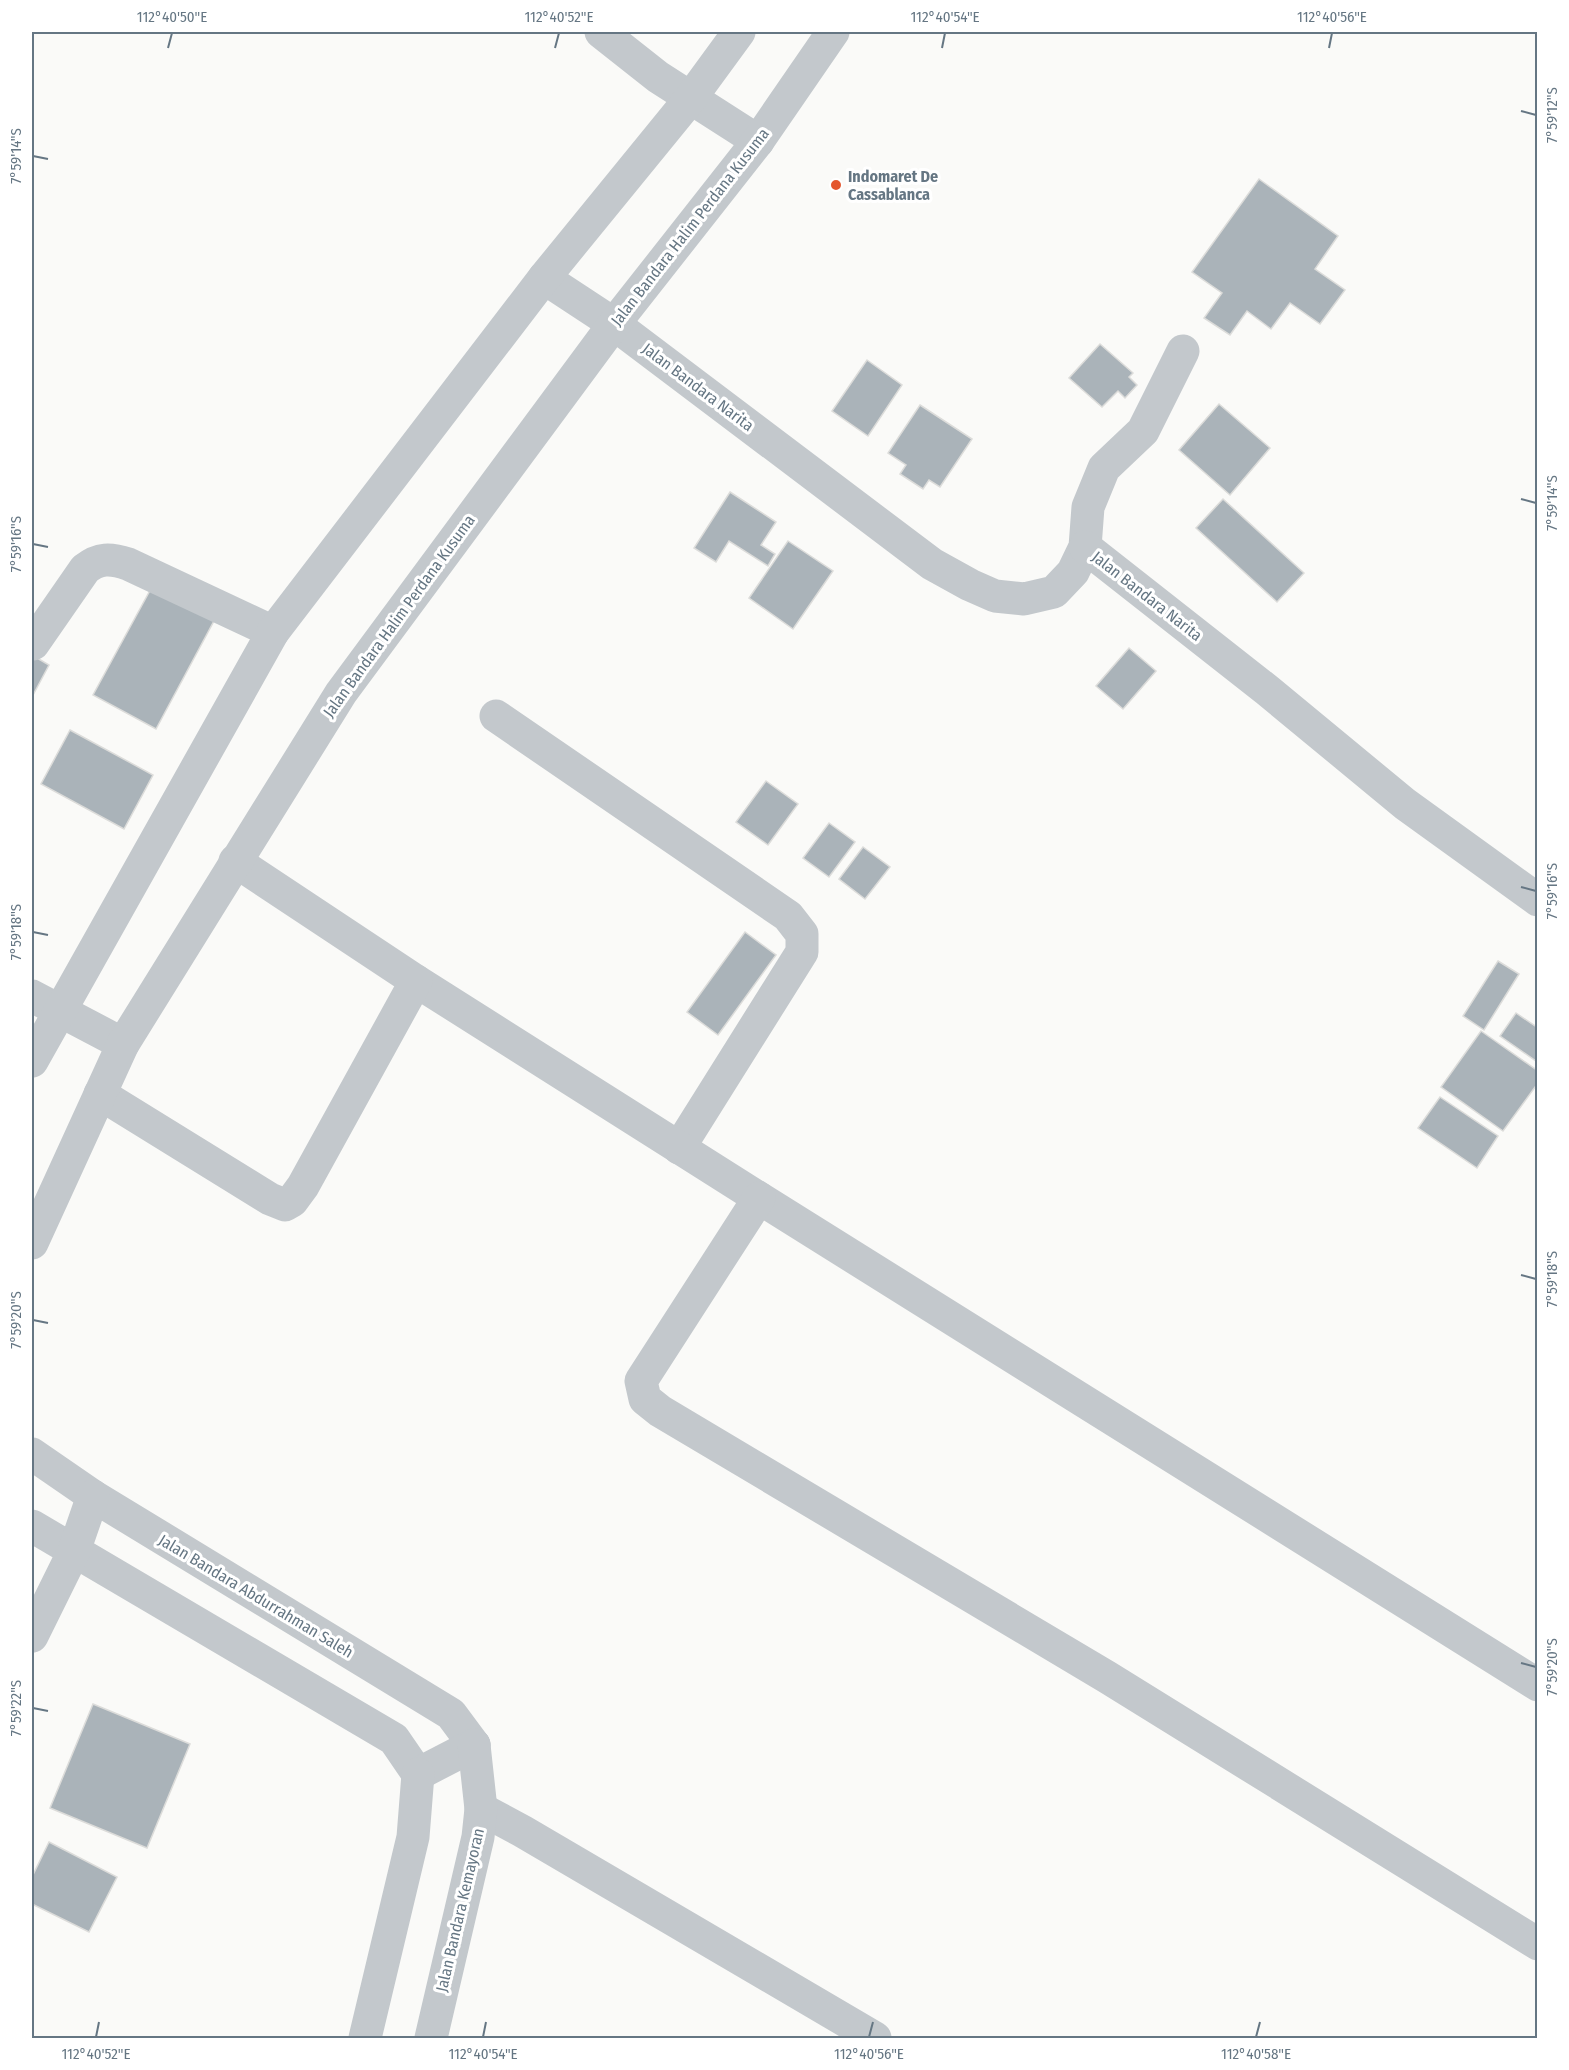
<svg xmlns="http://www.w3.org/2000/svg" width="1569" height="2070" font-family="'Fira Sans Condensed',sans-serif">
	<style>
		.building { fill: #aab3b9; stroke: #dcdcda; stroke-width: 1.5 }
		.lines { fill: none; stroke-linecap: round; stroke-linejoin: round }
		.street { stroke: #c3c8cc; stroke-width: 33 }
		.ticks { fill: none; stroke: #657683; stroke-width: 2 }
		.poi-dot { fill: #e4572e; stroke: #fff; stroke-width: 2 }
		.labels { text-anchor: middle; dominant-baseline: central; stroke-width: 6; stroke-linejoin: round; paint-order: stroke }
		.poi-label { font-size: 16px; font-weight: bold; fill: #657683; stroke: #fff; text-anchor: start }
		.street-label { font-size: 16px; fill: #657683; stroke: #fff }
		.neatline { fill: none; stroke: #657683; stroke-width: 2 }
		.ticks-label { font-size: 15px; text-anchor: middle; fill: #657683 }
	</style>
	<rect width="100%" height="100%" fill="#fafaf8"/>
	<!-- building -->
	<g class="building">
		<polygon points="1259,179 1338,236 1315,269 1345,290 1320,324 1290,303 1271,329 1247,311 1230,335 1204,318 1222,293 1192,272"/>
		<polygon points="1100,344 1133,373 1129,377 1137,385 1125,398 1118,391 1102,407 1069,378"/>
		<polygon points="867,360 902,385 868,436 832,411"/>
		<polygon points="1219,404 1270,448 1230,495 1179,450"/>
		<polygon points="920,405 972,439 940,487 929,480 923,489 900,474 906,465 888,453"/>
		<polygon points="730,492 776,522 761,545 775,554 768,566 729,541 716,562 694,548"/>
		<polygon points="1223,499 1304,573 1277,602 1196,528"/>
		<polygon points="788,541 833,571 793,629 749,598"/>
		<polygon points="153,585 215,619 156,729 93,695"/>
		<polygon points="1129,648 1156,671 1123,709 1096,686"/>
		<polygon points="32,655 49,665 32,697"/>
		<polygon points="70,730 153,775 124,829 41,784"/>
		<polygon points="766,781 798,804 768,845 736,822"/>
		<polygon points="829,823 855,842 829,877 803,858"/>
		<polygon points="863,847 890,867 865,899 839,879"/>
		<polygon points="745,932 776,955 718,1035 687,1012"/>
		<polygon points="1498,961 1519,974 1484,1030 1463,1016"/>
		<polygon points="1516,1013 1538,1028 1536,1061 1500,1036"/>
		<polygon points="1481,1031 1538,1071 1538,1083 1503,1131 1441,1087"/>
		<polygon points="1440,1097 1498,1136 1477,1168 1418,1128"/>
		<polygon points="93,1704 190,1744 147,1848 50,1808"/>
		<polygon points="49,1842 117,1877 89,1932 32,1904 32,1877"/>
	</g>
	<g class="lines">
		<!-- street -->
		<g class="street">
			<polyline points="601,32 658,77 758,141"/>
			<polyline points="544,278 614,324 932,564 970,585 995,596 1024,599 1054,592 1073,572 1085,547 1088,507 1104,468 1143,431 1183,351"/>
			<polyline points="1085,547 1267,690 1405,804 1538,900"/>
			<path d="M33,644L85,569C99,558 110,558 128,564L273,632"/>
			<polyline points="496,716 788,916 802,934 802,952 679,1148"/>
			<polyline points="416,981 759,1198 1538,1685"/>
			<polyline points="32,996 123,1044"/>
			<polyline points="32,1061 273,632 544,278 690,99 739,32"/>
			<polyline points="100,1094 270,1199 285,1205 292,1201 303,1186 416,981 235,861"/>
			<polyline points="759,1198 641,1381 645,1399 660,1411 1107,1677 1538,1944"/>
			<polyline points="32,1243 123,1044 341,693 614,324 758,141 833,32"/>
			<polyline points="32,1454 93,1496 451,1714 474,1745"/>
			<polyline points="32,1526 394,1739 418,1774"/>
			<polyline points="32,1636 74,1551 93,1496"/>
			<polyline points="418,1774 474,1745"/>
			<polyline points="481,1809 522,1831 875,2038"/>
			<polyline points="365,2038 413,1837 418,1774"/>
			<polyline points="431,2038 478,1837 481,1809 474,1745"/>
		</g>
	</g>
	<!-- ticks -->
	<path class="ticks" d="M168,48L172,33M555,48L559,33M942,48L945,33M1329,48L1332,33M1521,111L1536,115M33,156L48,159M1521,499L1536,503M33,544L48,547M1521,887L1536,891M33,932L48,935M1521,1275L1536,1279M33,1320L48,1323M1521,1663L1536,1667M33,1708L48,1711M96,2037L99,2022M483,2037L486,2022M869,2037L873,2022M1256,2037L1260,2022"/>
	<!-- markers -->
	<circle class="poi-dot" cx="836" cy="185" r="6"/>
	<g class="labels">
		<!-- poi labels -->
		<g class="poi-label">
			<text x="848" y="176">Indomaret De<tspan x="848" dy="18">Cassablanca</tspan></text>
		</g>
		<!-- street labels -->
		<g class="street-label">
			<text transform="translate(690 227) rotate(-52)">Jalan Bandara Halim Perdana Kusuma</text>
			<text transform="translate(698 387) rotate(37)">Jalan Bandara Narita</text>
			<text transform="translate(1147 596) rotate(38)">Jalan Bandara Narita</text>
			<text transform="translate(399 616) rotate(-54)">Jalan Bandara Halim Perdana Kusuma</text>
			<text transform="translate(256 1596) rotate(31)">Jalan Bandara Abdurrahman Saleh</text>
			<text transform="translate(460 1910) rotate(-77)">Jalan Bandara Kemayoran</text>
		</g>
	</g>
	<!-- border -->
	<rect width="1569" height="2070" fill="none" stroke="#ffffff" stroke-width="66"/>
	<rect x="33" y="33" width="1503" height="2004" class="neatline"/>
	<g class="ticks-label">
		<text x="172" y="22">112°40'50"E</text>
		<text x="559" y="22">112°40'52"E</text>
		<text x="945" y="22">112°40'54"E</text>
		<text x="1332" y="22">112°40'56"E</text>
		<text transform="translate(1552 115) rotate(-90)" y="5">7°59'12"S</text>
		<text transform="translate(16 156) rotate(-90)" y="5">7°59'14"S</text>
		<text transform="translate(1552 503) rotate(-90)" y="5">7°59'14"S</text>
		<text transform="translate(16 544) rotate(-90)" y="5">7°59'16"S</text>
		<text transform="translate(1552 891) rotate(-90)" y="5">7°59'16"S</text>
		<text transform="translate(16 932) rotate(-90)" y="5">7°59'18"S</text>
		<text transform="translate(1552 1279) rotate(-90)" y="5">7°59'18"S</text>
		<text transform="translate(16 1320) rotate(-90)" y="5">7°59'20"S</text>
		<text transform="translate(1552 1667) rotate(-90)" y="5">7°59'20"S</text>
		<text transform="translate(16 1708) rotate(-90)" y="5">7°59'22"S</text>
		<text x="96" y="2059">112°40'52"E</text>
		<text x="483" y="2059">112°40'54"E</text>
		<text x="869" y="2059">112°40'56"E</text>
		<text x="1256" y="2059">112°40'58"E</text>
	</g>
</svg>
